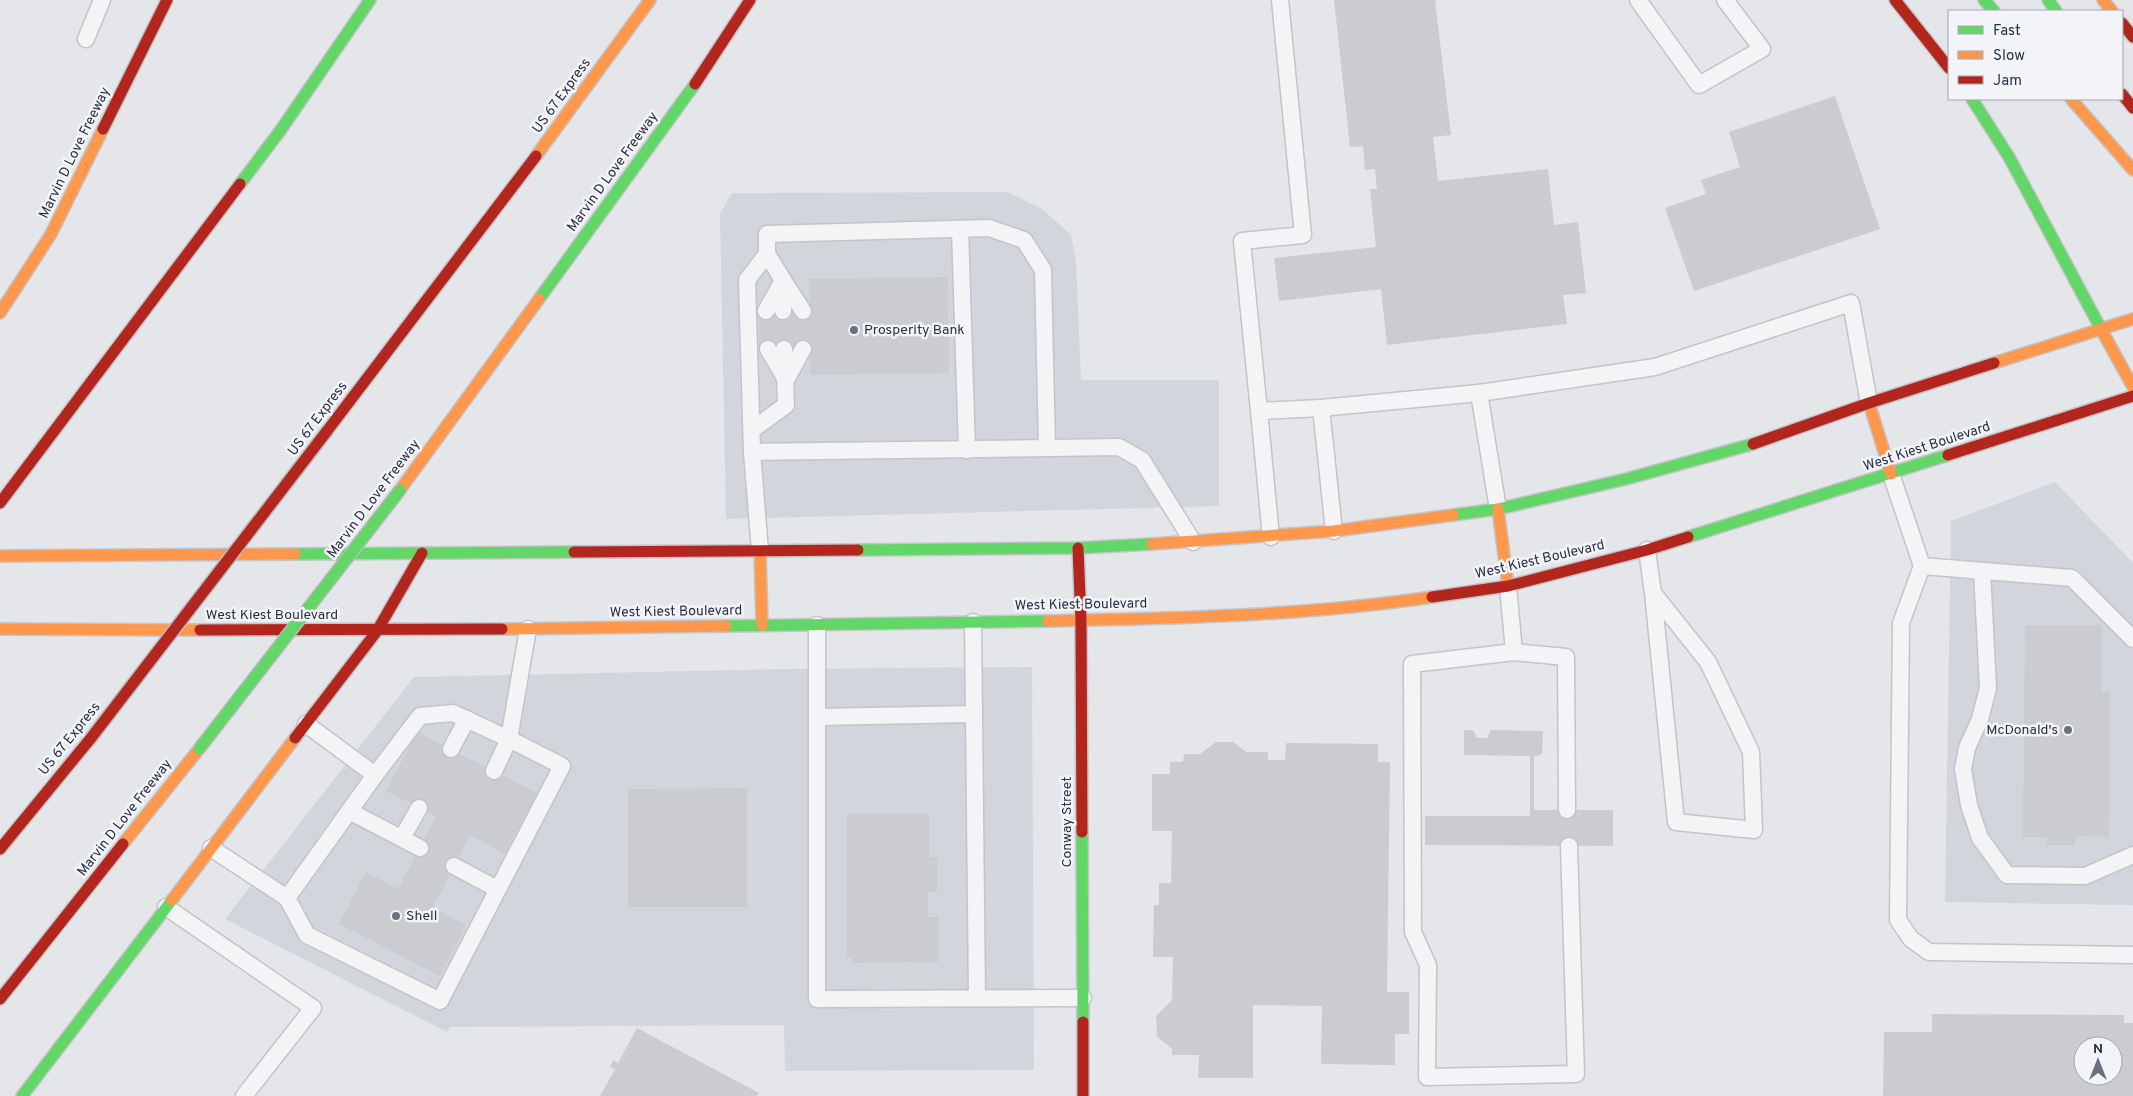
<svg xmlns="http://www.w3.org/2000/svg" width="2133" height="1096" font-family="Overpass,sans-serif">
	<style>
		.built { fill: #d3d5dc }
		.building { fill: #cbccd0; fill-rule: evenodd }
		.lines { fill: none; stroke-linecap: round; stroke-linejoin: round }
		.lane-casing { stroke: #c3c4c7; stroke-width: 19 }
		.fast-casing { stroke: #c3c4c7; stroke-width: 14 }
		.slow-casing { stroke: #c3c4c7; stroke-width: 14 }
		.jam-casing { stroke: #c3c4c7; stroke-width: 14 }
		.lane { stroke: #f4f4f6; stroke-width: 16 }
		.fast { stroke: #63d668; stroke-width: 11 }
		.slow { stroke: #ff974d; stroke-width: 11 }
		.jam { stroke: #b3261e; stroke-width: 11 }
		.fast-bridge-casing { stroke: #b7b9be; stroke-width: 14; stroke-linecap: butt }
		.jam-bridge-casing { stroke: #b7b9be; stroke-width: 14; stroke-linecap: butt }
		.fast-bridge { stroke: #63d668; stroke-width: 11 }
		.jam-bridge { stroke: #b3261e; stroke-width: 11 }
		.poi-dot { fill: #6c707e; stroke: #f3f4f8; stroke-width: 2 }
		.labels { text-anchor: middle; dominant-baseline: central; stroke-width: 5; stroke-linejoin: round; paint-order: stroke }
		.street-label { font-size: 14px; fill: #2b3044; stroke: #f3f4f8 }
		.poi-label { font-size: 14px; fill: #2b3044; stroke: #f3f4f8; text-anchor: start }
	</style>
	<rect width="100%" height="100%" fill="#e5e6e9"/>
	<!-- built -->
	<g class="built">
		<polygon points="1007,192 1042,209 1071,235 1076,261 1081,380 1219,380 1219,506 726,519 720,214 732,193"/>
		<polygon points="2055,482 2133,563 2133,905 1945,902 1951,521"/>
		<polygon points="1032,667 1034,1070 785,1071 784,1025 450,1027 447,1032 225,919 414,677 783,669"/>
	</g>
	<!-- building -->
	<g class="building">
		<polygon points="1334,0 1435,0 1451,135 1433,137 1438,181 1548,169 1554,225 1578,222 1586,293 1563,295 1567,324 1387,345 1381,289 1279,301 1274,258 1376,247 1370,189 1377,189 1375,169 1365,170 1363,146 1350,147"/>
		<polygon points="1835,96 1880,229 1694,291 1665,208 1706,194 1701,180 1740,167 1729,132"/>
		<polygon points="948,277 949,373 810,375 810,349 759,349 759,311 810,311 809,279"/>
		<polygon points="2025,625 2102,625 2102,692 2110,692 2109,837 2075,836 2075,845 2047,845 2047,837 2023,837"/>
		<polygon points="1464,730 1473,730 1477,738 1487,738 1491,730 1543,731 1542,754 1534,757 1534,810 1613,810 1613,846 1425,845 1425,816 1530,816 1530,756 1464,755"/>
		<polygon points="417,732 537,793 505,854 470,835 433,907 466,925 440,976 339,924 366,872 398,889 436,816 386,791"/>
		<polygon points="1216,742 1233,742 1246,752 1268,752 1268,760 1285,760 1286,743 1378,744 1378,762 1390,762 1387,992 1409,992 1409,1034 1395,1034 1395,1065 1321,1064 1322,1006 1253,1005 1253,1078 1198,1078 1199,1055 1172,1055 1172,1049 1157,1036 1156,1016 1172,1000 1173,957 1153,957 1154,905 1159,905 1159,883 1171,883 1172,831 1152,831 1152,774 1170,774 1170,762 1183,762 1184,754 1200,754"/>
		<polygon points="747,788 747,907 628,907 628,789"/>
		<polygon points="847,814 929,814 929,857 937,857 937,892 928,892 928,917 938,917 938,962 852,963 852,958 847,958"/>
		<path d="M1932,1014L2124,1015V1023H2133V1096H1883L1884,1032H1932ZM2083,1046H2113V1076H2083Z"/>
		<polygon points="637,1028 759,1093 757,1096 600,1096 615,1069 610,1067 613,1060 618,1063"/>
	</g>
	<g class="lines">
		<!-- lane casing -->
		<g class="lane-casing">
			<g id="lane">
				<polyline points="1280,0 1303,235 1242,241 1259,411 1321,408 1334,531"/>
				<polyline points="1638,0 1699,85 1762,49 1725,0"/>
				<polyline points="86,39 102,0"/>
				<polyline points="960,229 967,450"/>
				<polyline points="767,254 783,280 783,311"/>
				<polyline points="783,280 803,311"/>
				<polyline points="766,311 782,282"/>
				<polyline points="768,349 785,378"/>
				<polyline points="786,380 803,349"/>
				<polyline points="1479,393 1498,509"/>
				<polyline points="1321,408 1479,393 1655,367 1851,303 1869,403"/>
				<polyline points="1259,411 1271,537"/>
				<polyline points="752,430 786,405 784,349"/>
				<polyline points="752,452 747,280 767,254 767,234 989,228 1024,240 1043,270 1047,448"/>
				<polyline points="1891,474 1922,566 2072,578 2133,639"/>
				<polyline points="1647,550 1653,593 1708,662 1751,752 1754,830 1676,822 1653,593"/>
				<polyline points="760,551 752,452 1119,447 1142,460 1193,542"/>
				<polyline points="1922,566 1901,623 1898,920 1911,939 1929,952 2133,955"/>
				<polyline points="1982,571 1988,688 1980,719 1967,748 1963,769 1969,805 1980,838 2007,875 2085,876 2133,855"/>
				<polyline points="1508,586 1514,652"/>
				<polyline points="973,622 977,998"/>
				<polyline points="817,625 817,999 1083,998"/>
				<polyline points="817,717 973,714"/>
				<polyline points="451,749 467,719"/>
				<polyline points="375,775 420,716 453,713 509,739 494,771"/>
				<polyline points="1567,810 1566,657 1514,652 1412,664 1413,932 1428,965 1427,1077 1576,1074 1569,846"/>
				<polyline points="349,811 420,848"/>
				<polyline points="402,838 419,808"/>
				<polyline points="211,848 287,898 375,775 306,724"/>
				<polyline points="454,866 497,889"/>
				<polyline points="287,898 307,935 440,1001 562,766 509,739 528,629"/>
				<polyline points="166,907 313,1008 244,1096"/>
			</g>
		</g>
		<!-- fast casing -->
		<g class="fast-casing">
			<g id="fast">
				<polyline points="1984,0 1994,11"/>
				<polyline points="2048,0 2056,11"/>
				<polyline points="1972,99 2009,157 2101,329"/>
				<polyline points="240,184 280,131 370,0"/>
				<polyline points="539,299 695,84"/>
				<polyline points="1453,515 1498,509 1626,479 1753,444"/>
				<polyline points="1688,537 1948,455"/>
				<polyline points="858,550 1078,548 1152,544"/>
				<polyline points="295,554 574,552"/>
				<polyline points="726,626 1048,621"/>
				<polyline points="1082,832 1083,1022"/>
				<polyline points="22,1096 172,900"/>
			</g>
		</g>
		<!-- slow casing -->
		<g class="slow-casing">
			<g id="slow">
				<polyline points="2103,0 2112,11"/>
				<polyline points="2071,99 2133,170"/>
				<polyline points="536,156 650,0"/>
				<polyline points="0,313 51,234 103,129"/>
				<polyline points="2101,329 2133,387"/>
				<polyline points="1994,363 2133,319"/>
				<polyline points="1869,403 1891,474"/>
				<polyline points="400,490 539,299"/>
				<polyline points="1498,509 1508,586"/>
				<polyline points="1152,544 1334,531 1453,515"/>
				<polyline points="760,551 762,625"/>
				<polyline points="0,556 295,554"/>
				<path d="M1048,621C1177,618 1305,616 1432,597"/>
				<polyline points="0,629 200,630"/>
				<polyline points="502,629 726,626"/>
				<polyline points="123,844 199,749"/>
				<polyline points="172,900 295,738"/>
			</g>
		</g>
		<!-- jam casing -->
		<g class="jam-casing">
			<g id="jam">
				<polyline points="1895,0 1949,68"/>
				<polyline points="2122,23 2133,37"/>
				<polyline points="695,84 750,0"/>
				<polyline points="2122,94 2133,108"/>
				<polyline points="103,129 167,0"/>
				<polyline points="327,431 536,156"/>
				<polyline points="1753,444 1869,403 1994,363"/>
				<polyline points="1948,455 2133,396"/>
				<polyline points="0,503 240,184"/>
				<polyline points="1078,548 1081,621 1082,832"/>
				<polyline points="574,552 858,550"/>
				<polyline points="1432,597 1508,586 1647,550 1688,537"/>
				<polyline points="200,630 502,629"/>
				<polyline points="295,738 377,631 422,553"/>
				<polyline points="0,849 91,738"/>
				<polyline points="0,999 123,844"/>
				<polyline points="1083,1022 1083,1096"/>
			</g>
		</g>
		<!-- lane -->
		<use href="#lane" class="lane"/>
		<!-- fast -->
		<use href="#fast" class="fast"/>
		<!-- slow -->
		<use href="#slow" class="slow"/>
		<!-- jam -->
		<use href="#jam" class="jam"/>
		<!-- fast-bridge casing -->
		<g class="fast-bridge-casing">
			<polyline id="fast-bridge" points="199,749 400,490"/>
		</g>
		<!-- jam-bridge casing -->
		<g class="jam-bridge-casing">
			<polyline id="jam-bridge" points="91,738 327,431"/>
		</g>
		<!-- fast-bridge -->
		<use href="#fast-bridge" class="fast-bridge"/>
		<!-- jam-bridge -->
		<use href="#jam-bridge" class="jam-bridge"/>
	</g>
	<!-- markers -->
	<g class="poi-dot">
		<circle cx="854" cy="330" r="5"/>
		<circle cx="2068" cy="730" r="5"/>
		<circle cx="396" cy="916" r="5"/>
	</g>
	<g class="labels">
		<!-- street labels -->
		<g class="street-label">
			<text transform="translate(562 96) rotate(-54)">US 67 Express</text>
			<text transform="translate(75 153) rotate(-64)">Marvin D Love Freeway</text>
			<text transform="translate(613 172) rotate(-54)">Marvin D Love Freeway</text>
			<text transform="translate(318 419) rotate(-53)">US 67 Express</text>
			<text transform="translate(1927 447) rotate(-18)">West Kiest Boulevard</text>
			<text transform="translate(374 499) rotate(-53)">Marvin D Love Freeway</text>
			<text transform="translate(1540 560) rotate(-13)">West Kiest Boulevard</text>
			<text transform="translate(1081 605) rotate(-1)">West Kiest Boulevard</text>
			<text transform="translate(676 612) rotate(-1)">West Kiest Boulevard</text>
			<text x="272" y="615">West Kiest Boulevard</text>
			<text transform="translate(70 739) rotate(-51)">US 67 Express</text>
			<text transform="translate(125 818) rotate(-52)">Marvin D Love Freeway</text>
			<text transform="translate(1067 822) rotate(-90)">Conway Street</text>
		</g>
		<!-- poi labels -->
		<g class="poi-label">
			<text x="864" y="330">Prosperity Bank</text>
			<text x="2058" y="730" text-anchor="end">McDonald's</text>
			<text x="406" y="916">Shell</text>
		</g>
	</g>
	<!-- legend -->
	<rect x="1948" y="10" width="175" height="90" fill="#f3f4f8" stroke="#a3a6b0"/>
	<rect x="1958" y="26" width="25" height="8" fill="#63d668" stroke="#a3a6b0"/>
	<text x="1993" y="35" font-size="15" fill="#2b3044">Fast</text>
	<rect x="1958" y="51" width="25" height="8" fill="#ff974d" stroke="#a3a6b0"/>
	<text x="1993" y="60" font-size="15" fill="#2b3044">Slow</text>
	<rect x="1958" y="76" width="25" height="8" fill="#b3261e" stroke="#a3a6b0"/>
	<text x="1993" y="85" font-size="15" fill="#2b3044">Jam</text>
	<!-- north arrow -->
	<g transform="translate(2098 1061)"><circle r="24" fill="#f3f4f8" stroke="#a3a6b0"/>
	<path d="M0-4L9 19L0 12L-9 19Z" fill="#6c707e"/>
	<text y="-8" font-size="14" font-weight="bold" text-anchor="middle" fill="#2b3044">N</text>
	</g>
</svg>
